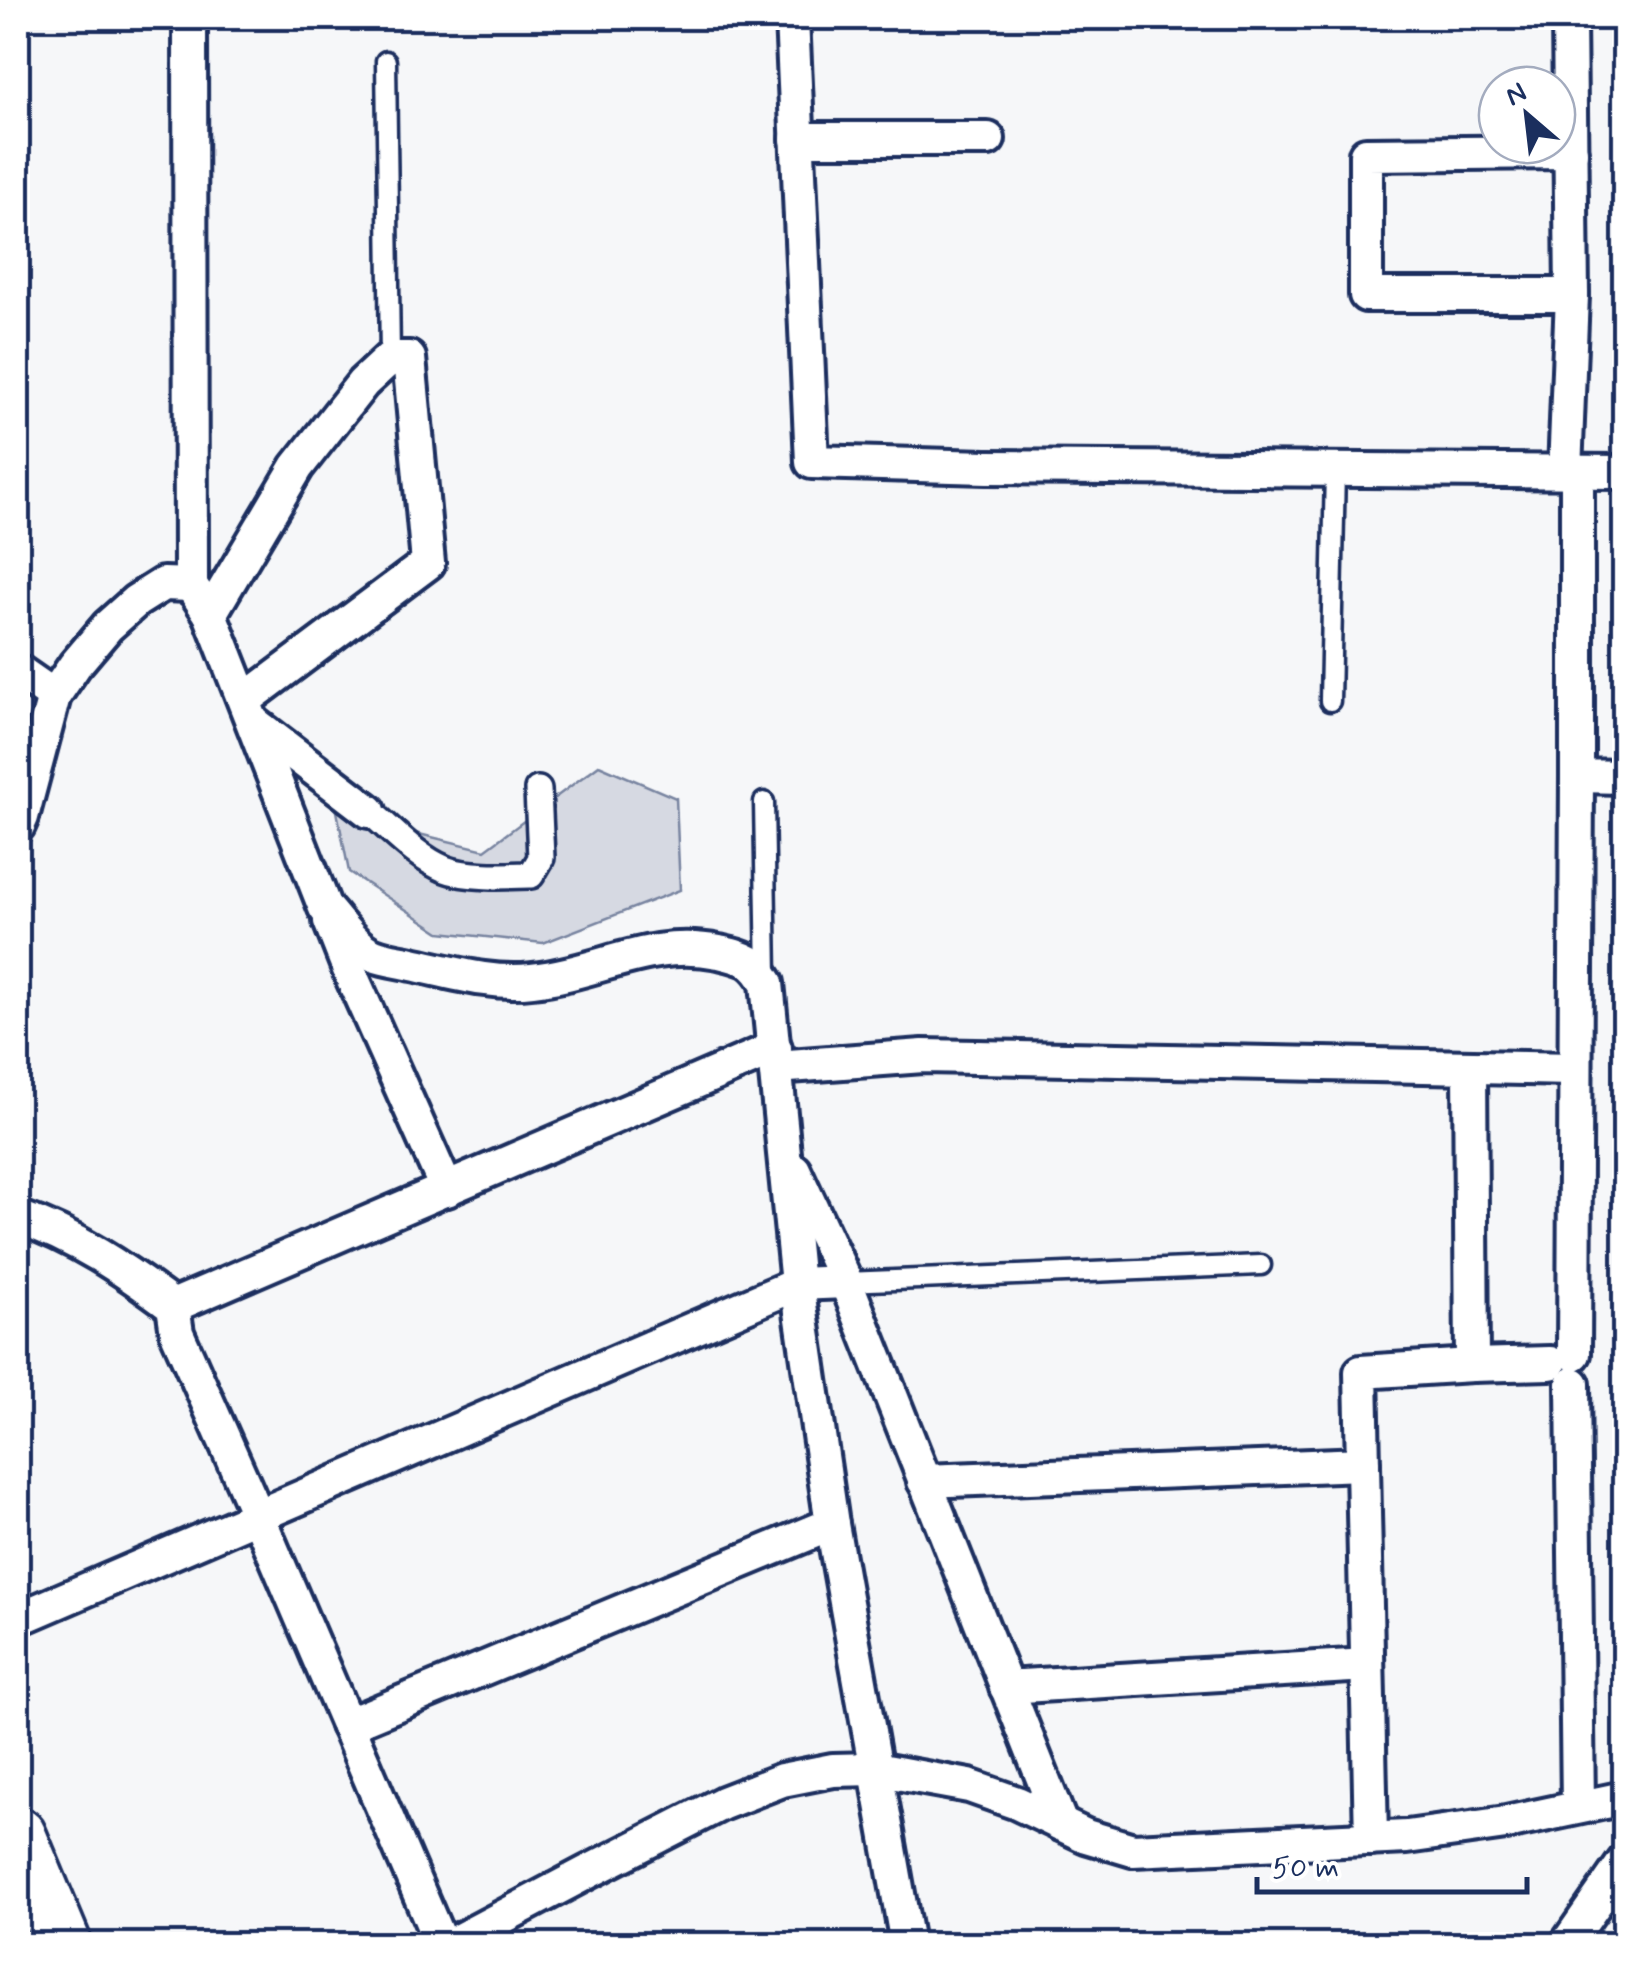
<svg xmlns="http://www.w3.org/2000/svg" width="1642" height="1962" font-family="Mynerve,sans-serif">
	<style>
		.green { fill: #d6d9e2; stroke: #7884a0; stroke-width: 2.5 }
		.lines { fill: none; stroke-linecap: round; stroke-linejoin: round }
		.service-casing { stroke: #1b2f5e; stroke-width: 25 }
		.pedestrian-casing { stroke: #1b2f5e; stroke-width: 32 }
		.minor-casing { stroke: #1b2f5e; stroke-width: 40 }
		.trunk-casing { stroke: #1b2f5e; stroke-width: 62 }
		.service { stroke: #fff; stroke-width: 18 }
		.pedestrian { stroke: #fff; stroke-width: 25 }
		.minor { stroke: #fff; stroke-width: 32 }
		.trunk { stroke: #fff; stroke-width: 55 }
	</style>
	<rect width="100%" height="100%" fill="#f6f7f9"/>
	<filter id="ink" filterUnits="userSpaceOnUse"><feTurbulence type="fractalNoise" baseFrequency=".01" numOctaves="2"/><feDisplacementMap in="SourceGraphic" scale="20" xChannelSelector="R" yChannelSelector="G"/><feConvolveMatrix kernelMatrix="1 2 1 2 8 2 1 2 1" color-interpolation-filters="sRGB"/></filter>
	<g filter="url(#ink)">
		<!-- green -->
		<polygon class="green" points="599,765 676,798 680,890 543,943 440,932 349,872 337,811 390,827 485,850"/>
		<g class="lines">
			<!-- service casing -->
			<g class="service-casing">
				<g id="service">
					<polyline points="386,61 390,358"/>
					<polyline points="1330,701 1335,470"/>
					<polyline points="764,802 767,976"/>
					<polyline points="846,1282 1261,1265"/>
				</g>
			</g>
			<!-- pedestrian casing -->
			<g class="pedestrian-casing">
				<path id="pedestrian" d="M369,811C392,830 416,857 445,869C467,878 507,876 531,875L541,858L538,790"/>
			</g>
			<!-- minor casing -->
			<g class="minor-casing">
				<g id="minor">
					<path d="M190,18L191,585L210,614L325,908C339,923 355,948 374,955C386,960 400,961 412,964C450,972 492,985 532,980C599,973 649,938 719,952C745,958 753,959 767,983L797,1284L832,1524L907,1944"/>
					<polyline points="792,18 812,462 987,467 1624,472"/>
					<polyline points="797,139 988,139"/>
					<polyline points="1571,152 1366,154 1366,295 1572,295"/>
					<polyline points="1565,471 1572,295 1569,18"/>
					<polyline points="1577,471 1577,776 1624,777"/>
					<polyline points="210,614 297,467 363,383 390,358 409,358 428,563 245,700"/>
					<polyline points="18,671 54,696"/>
					<polyline points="254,723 369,811"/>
					<polyline points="18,826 22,817 54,696 75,665 108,626 136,601 163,584 191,585"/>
					<polyline points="330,921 352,977 447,1190"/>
					<polyline points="776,1067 923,1056 1574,1069"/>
					<polyline points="1470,1067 1472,1365"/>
					<polyline points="794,1170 846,1282 1061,1824"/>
					<path d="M18,1217C75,1236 125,1270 173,1306L177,1333L258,1516L441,1944"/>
					<polyline points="173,1306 775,1048"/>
					<polyline points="1574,1354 1577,776"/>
					<polyline points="1573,1384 1578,1807"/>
					<polyline points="924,1481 1363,1464"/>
					<polyline points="18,1619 797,1284 846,1282"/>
					<polyline points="1006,1687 1367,1665"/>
					<polyline points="347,1725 832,1524"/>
					<polyline points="1371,1839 1361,1372 1472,1365 1550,1363"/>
					<polyline points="452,1944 586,1873 723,1803 782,1780 833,1770 875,1769 969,1786 1017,1803 1086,1836 1133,1850 1407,1837 1506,1823 1624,1798"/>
					<polyline points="1567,1944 1624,1862"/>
				</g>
			</g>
			<!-- trunk casing -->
			<g class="trunk-casing">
				<polyline id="trunk" points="18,1836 63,1944"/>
			</g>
			<!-- service -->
			<use href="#service" class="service"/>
			<!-- pedestrian -->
			<use href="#pedestrian" class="pedestrian"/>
			<!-- minor -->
			<use href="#minor" class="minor"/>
			<!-- trunk -->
			<use href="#trunk" class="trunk"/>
		</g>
	</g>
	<!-- margin -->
	<rect width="1642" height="1962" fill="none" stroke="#fff" stroke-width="60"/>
	<rect x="30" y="30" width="1582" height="1902" fill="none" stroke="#1b2f5e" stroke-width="4" filter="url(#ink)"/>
	<!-- north arrow -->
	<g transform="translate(1527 115) rotate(332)"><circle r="48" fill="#ffffff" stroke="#a4acbf" stroke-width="2.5"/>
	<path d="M0-8L18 38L0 25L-18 38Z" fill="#1b2f5e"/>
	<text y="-15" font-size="28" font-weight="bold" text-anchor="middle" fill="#1b2f5e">N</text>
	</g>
	<!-- scale -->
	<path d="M1257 1877v15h270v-15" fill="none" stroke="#1b2f5e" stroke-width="5"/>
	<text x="1272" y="1877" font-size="30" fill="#1b2f5e" stroke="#ffffff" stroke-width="8" paint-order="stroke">50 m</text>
</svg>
